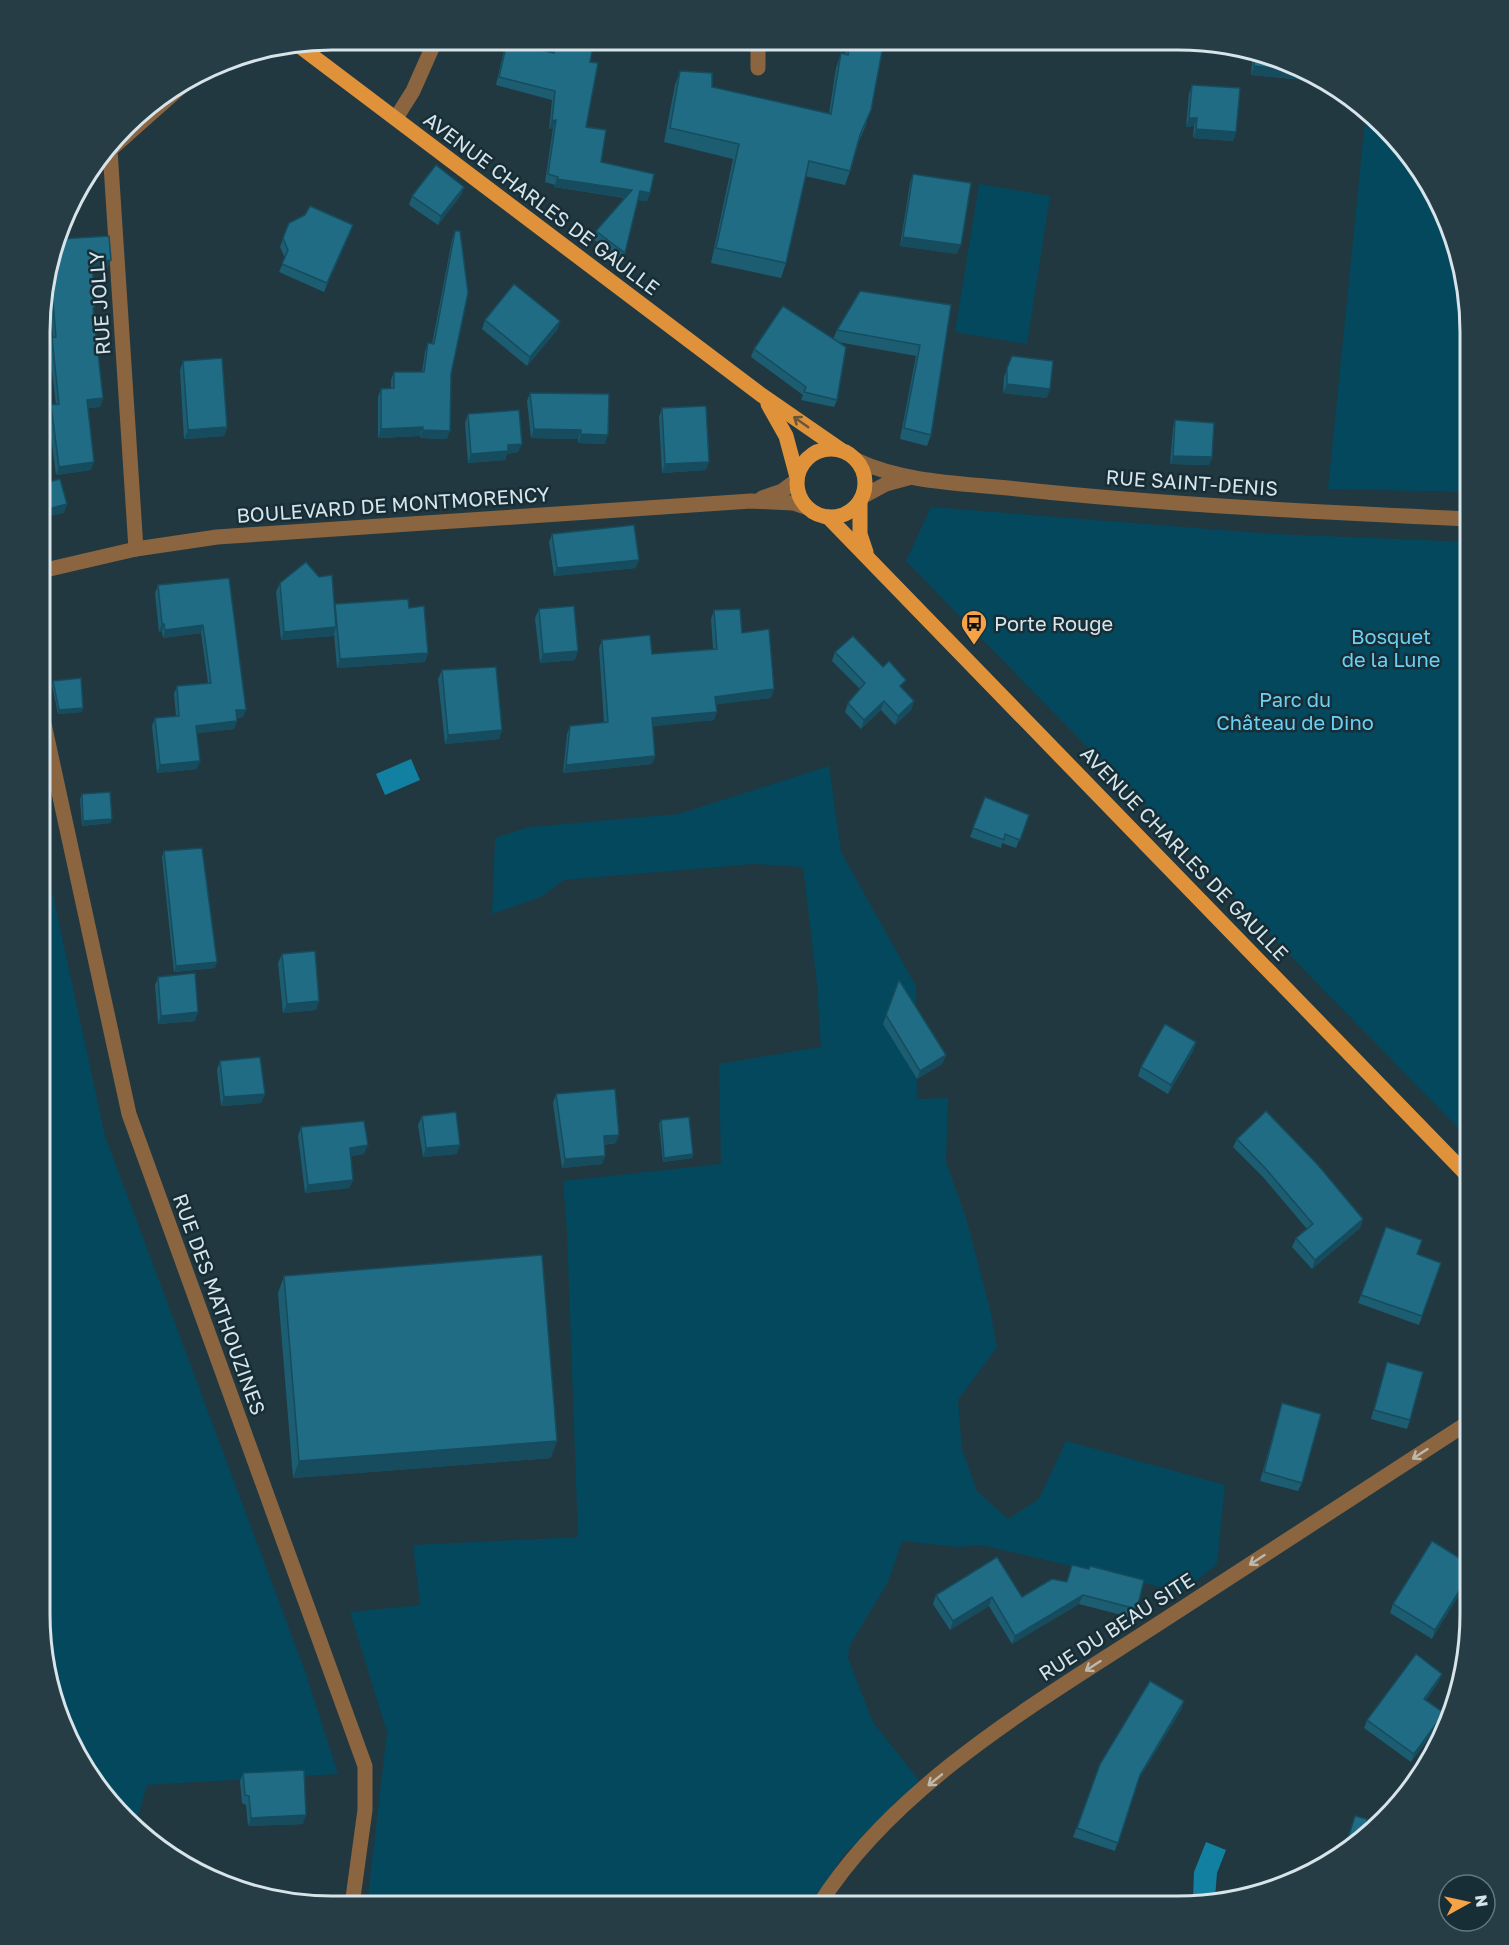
<svg xmlns="http://www.w3.org/2000/svg" width="1509" height="1945" font-family="'Golos Text',sans-serif">
	<style>
		.green { fill: #04485d }
		.water { fill: #1180a1 }
		.lines { fill: none; stroke-linecap: round; stroke-linejoin: round }
		.minor { stroke: #8b653f; stroke-width: 15 }
		.major { stroke: #e0923a; stroke-width: 15 }
		.wall { fill: #1c5d72 }
		.shaded-wall { fill: #164c5d }
		.building { fill: #206c85; stroke: #164c5d; stroke-width: 1.5 }
		.oneway { stroke: #675638 }
		.oneway2 { stroke: #bcb8ae }
		.labels { text-anchor: middle; dominant-baseline: central; stroke-width: 5; stroke-linejoin: round; paint-order: stroke }
		.street-label { font-size: 20px; fill: #d7e4ea; stroke: #172e37 }
		.poi-label { font-size: 20px; fill: #d7e4ea; stroke: #172e37; text-anchor: start }
		.park-label { font-size: 20px; fill: #6dcff4; stroke: #172e37 }
		.rim { fill: none; stroke: #d7e4ea; stroke-width: 3 }
	</style>
	<rect width="100%" height="100%" fill="#213841"/>
	<!-- green -->
	<g class="green">
		<polygon points="1366,111 1397,138 1431,186 1460,256 1470,331 1470,492 1328,489"/>
		<polygon points="979,184 1050,196 1027,344 955,332"/>
		<polygon points="931,507 1273,534 1470,542 1470,1140 906,561"/>
		<polygon points="829,766 841,852 916,986 917,1099 948,1098 946,1162 966,1218 990,1309 997,1347 958,1400 962,1450 977,1491 1008,1519 1039,1499 1066,1441 1225,1485 1217,1564 1182,1592 982,1545 957,1547 902,1541 888,1582 850,1645 848,1658 873,1722 925,1788 844,1854 812,1905 367,1905 387,1732 350,1612 420,1605 413,1545 578,1537 567,1232 563,1181 721,1164 719,1064 821,1047 817,984 803,867 754,864 564,880 541,897 492,914 495,838 529,827 679,814"/>
		<polygon points="46,863 105,1136 306,1674 338,1774 147,1785 138,1817 133,1825 112,1807 78,1759 49,1689 39,1614 40,864"/>
	</g>
	<!-- water -->
	<g class="water">
		<polygon points="411,759 420,780 385,795 376,774"/>
		<polygon points="1206,1842 1226,1850 1217,1873 1215,1898 1193,1898 1194,1872"/>
	</g>
	<g class="lines">
		<!-- minor -->
		<g class="minor">
			<polyline points="758,68 758,40"/>
			<polyline points="396,118 413,91 436,39"/>
			<path d="M856,460C905,483 963,483 1017,489C1167,505 1319,512 1470,519"/>
			<polyline points="862,497 886,484 908,478"/>
			<polyline points="762,498 782,491 797,480"/>
			<polyline points="136,549 110,150 182,86"/>
			<polyline points="41,571 136,549 217,537 751,501 793,503 808,508"/>
			<polyline points="41,710 129,1114 365,1766 365,1810 352,1905"/>
			<path d="M819,1905C895,1784 1041,1700 1158,1624C1262,1557 1366,1490 1469,1422"/>
		</g>
		<!-- major -->
		<g class="major">
			<polyline points="298,45 760,394 841,450"/>
			<polyline points="768,404 786,436 797,477"/>
			<circle cx="831" cy="483" r="34"/>
			<polyline points="860,501 860,534 866,552"/>
			<polyline points="828,517 1470,1178"/>
		</g>
	</g>
	<!-- wall -->
	<g class="wall">
		<polygon points="555,40 594,40 590,62 586,127 601,162 650,193 647,201 638,200 625,253 622,261 593,239 596,231 625,198 554,187 555,185 545,182 553,128 549,129 552,100 496,85 504,50 507,42 552,53"/>
		<polygon points="847,40 884,41 866,125 859,141 850,171 845,185 805,176 786,263 781,278 711,263 733,159 664,142 675,85 680,71 712,87 829,114 836,68 841,53 845,54"/>
		<polygon points="1253,51 1289,61 1328,82 1251,75"/>
		<polygon points="1192,85 1236,132 1233,141 1193,138 1194,126 1186,127 1189,94"/>
		<polygon points="913,174 957,254 900,246 910,183"/>
		<polygon points="464,187 461,195 438,225 409,205 412,196"/>
		<polygon points="289,223 353,225 324,292 279,272 285,258 280,247"/>
		<polygon points="455,231 451,374 447,439 420,438 420,436 378,438 378,397 381,389 391,388 391,380 394,372 422,372 425,352 428,343 432,344 452,240"/>
		<polygon points="60,239 108,268 93,269 93,311 103,398 100,407 88,408 91,470 56,475 48,414 51,405 56,405 49,346 53,338 47,276"/>
		<polygon points="951,305 931,435 927,446 900,439 916,356 838,342 837,400 834,407 801,400 803,395 751,357 754,349 833,339 837,330"/>
		<polygon points="485,320 560,321 557,330 527,366 482,329"/>
		<polygon points="1012,356 1047,398 1003,393 1004,377"/>
		<polygon points="183,361 227,427 224,436 184,439 180,370"/>
		<polygon points="530,393 605,444 578,443 578,439 531,438 527,401"/>
		<polygon points="662,408 706,470 662,473 659,417"/>
		<polygon points="468,414 518,452 507,454 505,460 468,463 465,423"/>
		<polygon points="1175,420 1212,457 1209,465 1170,464 1173,428"/>
		<polygon points="552,534 636,568 554,576 549,542"/>
		<polygon points="229,578 243,717 236,718 237,721 234,729 197,733 197,769 157,773 152,726 155,718 176,716 174,694 177,686 208,683 201,633 163,638 162,632 159,632 155,593 158,585"/>
		<polygon points="280,583 335,606 409,608 428,653 425,662 337,668 334,634 333,636 281,640 276,592"/>
		<polygon points="539,609 575,660 540,663 535,618"/>
		<polygon points="714,610 742,633 771,698 716,704 714,720 652,726 655,756 652,764 563,773 567,734 570,726 604,723 599,648 602,640 652,654 713,649 711,619"/>
		<polygon points="835,652 903,689 914,701 911,710 895,725 881,710 861,729 845,712 848,703 860,689 832,661"/>
		<polygon points="442,670 502,730 499,739 445,744 438,679"/>
		<polygon points="53,681 82,712 58,714 52,685"/>
		<polygon points="82,794 112,819 110,823 82,826 80,799"/>
		<polygon points="985,797 1029,815 1016,848 1002,843 1001,848 970,837"/>
		<polygon points="164,851 215,968 174,972 162,857"/>
		<polygon points="282,954 319,1001 316,1010 283,1013 278,963"/>
		<polygon points="158,977 195,1021 158,1024 155,985"/>
		<polygon points="899,980 946,1055 942,1064 917,1079 883,1024"/>
		<polygon points="1196,1042 1193,1051 1168,1094 1138,1076 1141,1067"/>
		<polygon points="220,1061 265,1094 261,1103 221,1106 217,1070"/>
		<polygon points="556,1094 616,1143 604,1145 605,1156 602,1164 562,1168 553,1103"/>
		<polygon points="422,1116 457,1154 423,1157 418,1125"/>
		<polygon points="661,1120 693,1154 692,1158 663,1162 659,1124"/>
		<polygon points="301,1127 364,1154 350,1156 353,1180 349,1188 305,1193 298,1136"/>
		<polygon points="1237,1139 1363,1219 1360,1228 1312,1269 1292,1247 1296,1238 1307,1229 1263,1177 1233,1147"/>
		<polygon points="1386,1227 1417,1254 1441,1263 1419,1325 1358,1303"/>
		<polygon points="284,1276 551,1458 293,1478 278,1293"/>
		<polygon points="1387,1362 1410,1420 1407,1429 1371,1419"/>
		<polygon points="1282,1403 1302,1483 1298,1491 1260,1481"/>
		<polygon points="1469,1564 1432,1639 1390,1613 1393,1604"/>
		<polygon points="1072,1565 1137,1609 1133,1618 1079,1604 1012,1644 989,1606 950,1630 933,1604 936,1595 1022,1597 1066,1582"/>
		<polygon points="1439,1681 1426,1700 1444,1713 1441,1721 1411,1762 1364,1728 1367,1720"/>
		<polygon points="1184,1701 1181,1710 1137,1782 1115,1851 1073,1837 1100,1764"/>
		<polygon points="243,1773 303,1824 248,1826 246,1805 242,1803 240,1781"/>
	</g>
	<!-- shaded-wall -->
	<g class="shaded-wall">
		<polygon points="1254,66 1308,71 1328,82 1251,75"/>
		<polygon points="1189,118 1197,118 1194,126 1186,127"/>
		<polygon points="556,120 553,128 549,129 552,121"/>
		<polygon points="1196,129 1236,132 1233,141 1193,138"/>
		<polygon points="557,179 632,190 629,198 554,187"/>
		<polygon points="464,187 461,195 438,225 441,216"/>
		<polygon points="640,191 650,193 647,201 637,200"/>
		<polygon points="353,225 350,234 324,292 327,283"/>
		<polygon points="903,237 961,245 957,254 900,246"/>
		<polygon points="111,260 108,268 89,269 92,261"/>
		<polygon points="560,321 557,330 527,366 530,357"/>
		<polygon points="1007,384 1050,389 1047,398 1003,393"/>
		<polygon points="103,398 100,407 84,408 87,400"/>
		<polygon points="227,427 224,436 184,439 188,430"/>
		<polygon points="423,427 420,436 378,438 381,429"/>
		<polygon points="534,429 581,430 578,439 531,438"/>
		<polygon points="423,430 450,431 447,439 420,438"/>
		<polygon points="581,434 608,435 605,444 578,443"/>
		<polygon points="522,444 518,452 507,454 505,460 468,463 471,454 508,445"/>
		<polygon points="1173,456 1212,457 1209,465 1170,464"/>
		<polygon points="94,462 91,470 56,475 59,467"/>
		<polygon points="709,462 706,470 662,473 665,464"/>
		<polygon points="67,504 64,513 41,518 41,511"/>
		<polygon points="639,560 636,568 554,576 557,568"/>
		<polygon points="162,624 164,624 162,632 159,632"/>
		<polygon points="203,625 201,633 163,638 165,630"/>
		<polygon points="336,627 333,636 281,640 284,632"/>
		<polygon points="578,651 575,660 540,663 543,654"/>
		<polygon points="428,653 425,662 337,668 340,659"/>
		<polygon points="774,689 771,698 712,705 715,697"/>
		<polygon points="884,701 881,710 861,729 864,720"/>
		<polygon points="914,701 911,710 895,725 898,716"/>
		<polygon points="83,708 82,712 58,714 59,710"/>
		<polygon points="236,710 246,710 243,717 233,718"/>
		<polygon points="717,712 714,720 649,727 652,718"/>
		<polygon points="237,721 234,729 193,734 196,726"/>
		<polygon points="502,730 499,739 445,744 448,735"/>
		<polygon points="655,756 652,764 563,773 566,765"/>
		<polygon points="200,761 197,769 157,773 160,765"/>
		<polygon points="112,819 110,823 82,826 83,821"/>
		<polygon points="217,962 215,968 174,972 176,966"/>
		<polygon points="319,1001 316,1010 283,1013 287,1004"/>
		<polygon points="198,1012 195,1021 158,1024 161,1016"/>
		<polygon points="1196,1042 1193,1051 1168,1094 1171,1085"/>
		<polygon points="946,1055 942,1064 917,1079 920,1071"/>
		<polygon points="265,1094 261,1103 221,1106 224,1097"/>
		<polygon points="619,1135 616,1143 601,1145 604,1136"/>
		<polygon points="368,1145 364,1154 347,1157 350,1148"/>
		<polygon points="460,1145 457,1154 423,1157 426,1148"/>
		<polygon points="693,1154 692,1158 663,1162 664,1158"/>
		<polygon points="605,1156 602,1164 562,1168 565,1159"/>
		<polygon points="353,1180 349,1188 305,1193 308,1185"/>
		<polygon points="1363,1219 1360,1228 1312,1269 1315,1260"/>
		<polygon points="557,1441 551,1458 293,1478 299,1461"/>
		<polygon points="1469,1575 1469,1579 1432,1639 1435,1630"/>
		<polygon points="1083,1595 1079,1604 1012,1644 1015,1636"/>
		<polygon points="992,1597 989,1606 950,1630 953,1621"/>
		<polygon points="1442,1674 1439,1681 1421,1706 1424,1699"/>
		<polygon points="1184,1701 1181,1710 1136,1783 1140,1775"/>
		<polygon points="1444,1713 1441,1721 1411,1762 1414,1754"/>
		<polygon points="306,1815 303,1824 248,1826 251,1818"/>
	</g>
	<!-- building -->
	<g class="building">
		<polygon points="556,40 594,40 590,62 598,63 586,127 606,130 601,162 654,174 650,193 640,191 625,253 596,231 632,190 557,179 558,177 548,174 556,120 552,121 555,91 499,77 507,42 554,53"/>
		<polygon points="850,40 884,41 871,110 860,135 850,171 809,161 786,263 716,248 739,144 670,128 680,71 712,73 712,87 831,114 841,53 848,55"/>
		<polygon points="1255,52 1289,61 1308,71 1254,66"/>
		<polygon points="1192,85 1240,88 1236,132 1196,129 1197,118 1189,118"/>
		<polygon points="436,165 464,187 441,216 412,196"/>
		<polygon points="913,174 971,183 961,245 903,237"/>
		<polygon points="310,206 353,225 327,283 282,264 288,250 283,238 289,223 305,215"/>
		<polygon points="455,231 460,231 468,293 451,374 450,431 423,430 423,427 381,429 381,389 394,388 394,372 424,372 428,343 434,344"/>
		<polygon points="109,236 111,260 92,261 95,306 93,308 103,398 87,400 94,462 59,467 51,405 59,404 52,338 56,337 50,267 60,239"/>
		<polygon points="514,284 560,321 530,357 485,320"/>
		<polygon points="860,291 951,305 931,435 904,428 920,345 837,330"/>
		<polygon points="783,306 846,347 837,400 804,392 806,387 754,349"/>
		<polygon points="1012,356 1053,361 1050,389 1007,384 1007,368"/>
		<polygon points="222,358 227,427 188,430 183,361"/>
		<polygon points="530,393 609,394 608,435 581,434 581,430 534,429"/>
		<polygon points="706,406 709,462 665,464 662,408"/>
		<polygon points="519,410 522,444 508,445 508,451 471,454 468,414"/>
		<polygon points="1175,420 1214,423 1212,457 1173,456"/>
		<polygon points="60,479 67,504 41,511 41,484"/>
		<polygon points="634,525 639,560 557,568 552,534"/>
		<polygon points="306,562 319,577 332,575 336,627 284,632 280,583"/>
		<polygon points="229,578 246,710 236,710 237,721 196,726 200,761 160,765 155,718 179,716 177,686 211,683 203,625 165,630 164,624 162,624 158,585"/>
		<polygon points="408,599 409,608 424,606 428,653 340,659 335,604"/>
		<polygon points="574,606 578,651 543,654 539,609"/>
		<polygon points="740,609 742,633 769,629 774,689 715,697 717,712 652,718 655,756 566,765 570,726 608,722 602,640 650,635 652,654 717,649 714,610"/>
		<polygon points="853,636 883,667 889,661 906,680 900,686 914,701 898,716 884,701 864,720 848,703 865,683 835,652"/>
		<polygon points="496,667 502,730 448,735 442,670"/>
		<polygon points="81,678 83,708 59,710 53,681"/>
		<polygon points="110,792 112,819 83,821 82,794"/>
		<polygon points="985,797 1029,815 1020,840 1005,834 1004,840 973,828"/>
		<polygon points="202,848 217,962 176,966 164,851"/>
		<polygon points="315,951 319,1001 287,1004 282,954"/>
		<polygon points="195,973 198,1012 161,1016 158,977"/>
		<polygon points="899,980 946,1055 920,1071 886,1015"/>
		<polygon points="1165,1024 1196,1042 1171,1085 1141,1067"/>
		<polygon points="260,1057 265,1094 224,1097 220,1061"/>
		<polygon points="615,1089 619,1135 604,1136 605,1156 565,1159 556,1094"/>
		<polygon points="1266,1111 1318,1165 1363,1219 1315,1260 1296,1238 1313,1224 1266,1169 1237,1139"/>
		<polygon points="456,1112 460,1145 426,1148 422,1116"/>
		<polygon points="689,1117 693,1154 664,1158 661,1120"/>
		<polygon points="364,1121 368,1145 350,1148 353,1180 308,1185 301,1127"/>
		<polygon points="1386,1227 1422,1240 1417,1254 1441,1263 1422,1316 1361,1295"/>
		<polygon points="542,1255 557,1441 299,1461 284,1276"/>
		<polygon points="1387,1362 1423,1372 1410,1420 1374,1410"/>
		<polygon points="1282,1403 1321,1414 1302,1483 1264,1472"/>
		<polygon points="1432,1541 1469,1564 1469,1575 1435,1630 1393,1604"/>
		<polygon points="997,1557 1022,1597 1052,1579 1067,1582 1072,1565 1089,1569 1090,1566 1144,1580 1137,1609 1083,1595 1015,1636 992,1597 953,1621 936,1595"/>
		<polygon points="1416,1654 1442,1674 1424,1699 1444,1713 1414,1754 1367,1720"/>
		<polygon points="1150,1681 1184,1701 1140,1775 1118,1843 1077,1828 1100,1764"/>
		<polygon points="304,1770 306,1815 251,1818 249,1796 245,1795 243,1773"/>
		<polygon points="1391,1798 1398,1803 1384,1821 1372,1830"/>
		<polygon points="1355,1816 1367,1819 1365,1835 1344,1851"/>
	</g>
	<!-- one-way arrows -->
	<defs><path id="oneway-shaft" d="M-6 0H5M1.5-3L5.5 0L1.5 3" fill="none" stroke-width="1.6" stroke-linecap="round" stroke-linejoin="round" transform="scale(1.5)"/></defs>
	<use class="oneway" href="#oneway-shaft" transform="translate(801 422) rotate(-145)"/>
	<g class="oneway2">
		<use href="#oneway-shaft" transform="translate(1420 1454) rotate(147)"/>
		<use href="#oneway-shaft" transform="translate(1257 1560) rotate(147)"/>
		<use href="#oneway-shaft" transform="translate(1093 1666) rotate(147)"/>
		<use href="#oneway-shaft" transform="translate(935 1780) rotate(141)"/>
	</g>
	<!-- icons -->
	<defs>
		<g id="bus-pin" transform="scale(1.35)"><path d="M0 17L-7.5 6A9.5 9.5 0 1 1 7.5 6Z" fill="#f6a246" stroke="#172e37"/><path d="M-5-6H5V4H4V6H2V4H-2V6H-4V4H-5ZM-3.5-4V0h7V-4ZM-3.5 1.2v1.5H-2V1.2ZM2 1.2v1.5H3.5V1.2Z" fill="#111"/></g>
	</defs>
	<g fill-rule="evenodd">
		<use href="#bus-pin" x="974" y="623"/>
	</g>
	<g class="labels">
		<!-- street labels -->
		<g class="street-label">
			<text transform="translate(542 203) rotate(37)">AVENUE CHARLES DE GAULLE</text>
			<text transform="translate(99 303) rotate(-94)">RUE JOLLY</text>
			<text transform="translate(1192 482) rotate(4)">RUE SAINT-DENIS</text>
			<text transform="translate(393 504) rotate(-4)">BOULEVARD DE MONTMORENCY</text>
			<text transform="translate(1185 853) rotate(46)">AVENUE CHARLES DE GAULLE</text>
			<text transform="translate(220 1304) rotate(70)">RUE DES MATHOUZINES</text>
			<text transform="translate(1116 1626) rotate(-33)">RUE DU BEAU SITE</text>
		</g>
		<!-- poi labels -->
		<g class="poi-label">
			<text x="994" y="623">Porte Rouge</text>
		</g>
		<!-- park labels -->
		<g class="park-label">
			<text x="1391" y="636">Bosquet<tspan x="1391" dy="23">de la Lune</tspan></text>
			<text x="1295" y="699">Parc du<tspan x="1295" dy="23">Château de Dino</tspan></text>
		</g>
	</g>
	<!-- crop -->
	<path d="M0 0H1509V1945H0ZM332 50H1178A282 282 0 0 1 1460 332V1614A282 282 0 0 1 1178 1896H332A282 282 0 0 1 50 1614V332A282 282 0 0 1 332 50Z" fill="#263d45" fill-rule="evenodd"/>
	<path class="rim" d="M332 50H1178A282 282 0 0 1 1460 332V1614A282 282 0 0 1 1178 1896H332A282 282 0 0 1 50 1614V332A282 282 0 0 1 332 50Z"/>
	<!-- north arrow -->
	<g transform="translate(1467 1903) rotate(82)"><circle r="28" fill="#172e37" stroke="#64777f" stroke-width="1.5"/>
	<path d="M0-4.5L10 22L0 15L-10 22Z" fill="#f6a246"/>
	<text y="-9" font-size="16" font-weight="bold" text-anchor="middle" fill="#d7e4ea">N</text>
	</g>
</svg>
